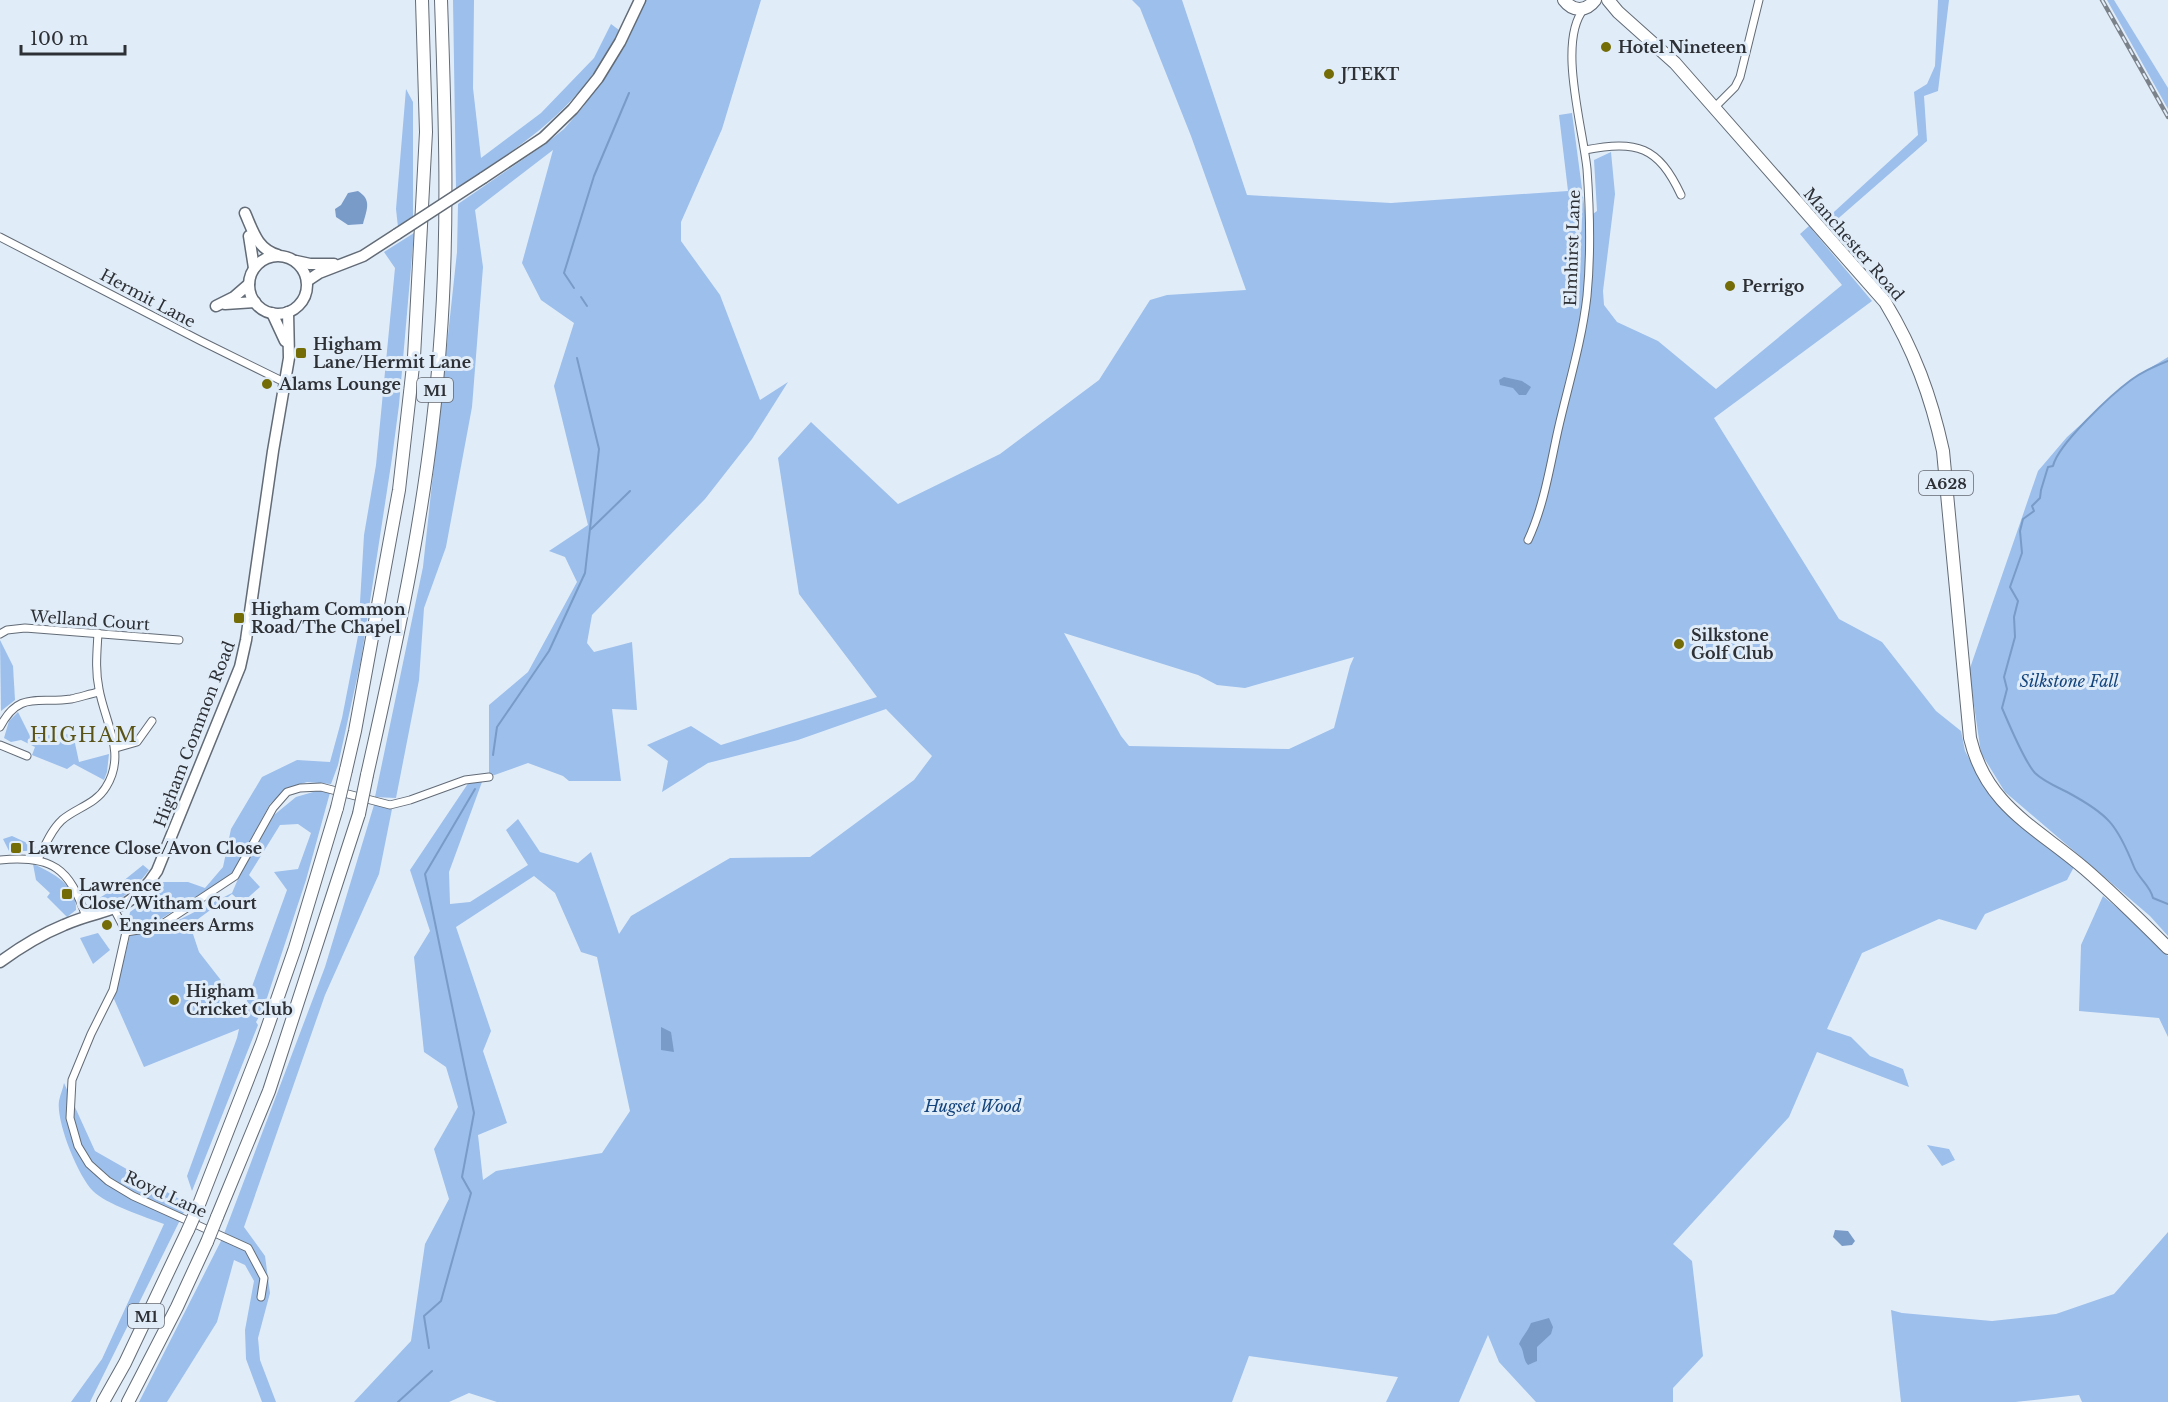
<svg xmlns="http://www.w3.org/2000/svg" width="2168" height="1402" font-family="'Libre Baskerville',serif">
	<style>
		.green { fill: #9cbfeb; fill-rule: evenodd }
		.water { fill: #789bc8 }
		.lines { fill: none; stroke-linecap: round; stroke-linejoin: round }
		.stream { stroke: #789bc8; stroke-width: 2 }
		.street-casing { stroke: #626b76; stroke-width: 9 }
		.secondary-casing { stroke: #626b76; stroke-width: 13 }
		.highway-casing { stroke: #626b76; stroke-width: 14 }
		.street { stroke: #fff; stroke-width: 7 }
		.secondary { stroke: #fff; stroke-width: 10 }
		.highway { stroke: #fff; stroke-width: 12 }
		.rail-casing { stroke: #7b828a; stroke-width: 4.5 }
		.rail { stroke: #e1ecf9; stroke-width: 2; stroke-dasharray: 7; stroke-linecap: butt }
		.secondary-bridge-casing { stroke: #626b76; stroke-width: 13; stroke-linecap: butt }
		.highway-bridge-casing { stroke: #626b76; stroke-width: 14; stroke-linecap: butt }
		.secondary-bridge { stroke: #fff; stroke-width: 10 }
		.highway-bridge { stroke: #fff; stroke-width: 12 }
		.poi-dot { fill: #736c07; stroke: #e1ecf9; stroke-width: 2 }
		.labels { text-anchor: middle; dominant-baseline: central; stroke-width: 6; stroke-linejoin: round; paint-order: stroke }
		.shield { fill: #e1ecf9; stroke: #636870; stroke-width: 1.5 }
		.shield-label { font-size: 15px; font-weight: bold; fill: #2d3035 }
		.poi-label { font-size: 16px; font-weight: bold; fill: #2d3035; stroke: #e1ecf9; text-anchor: start }
		.street-label { font-size: 16px; fill: #2d3035; stroke: #e1ecf9 }
		.park-label { font-size: 16px; font-style: italic; fill: #13447c; stroke: #e1ecf9 }
		.quarter-label { font-size: 20px; letter-spacing: 1.5px; fill: #5a5418; stroke: #e1ecf9 }
	</style>
	<rect width="100%" height="100%" fill="#e1ecf9"/>
	<!-- green -->
	<g class="green">
		<path d="M453,0H474L473,88L481,158L541,113L594,58L611,24L619,30C582,108 525,143 456,189Z"/>
		<polygon points="645,0 761,0 722,129 681,222 681,241 720,295 760,400 788,382 752,439 705,499 592,615 587,643 594,652 632,642 637,710 612,709 621,781 569,781 563,776 528,763 489,777 489,705 528,672 577,582 565,557 549,551 588,525 554,386 574,323 541,300 522,263 553,150 475,210 483,267 472,407 446,547 424,608 419,680 396,798 375,797 423,567 457,252 458,204 544,145 564,129 583,107 624,48"/>
		<path d="M1132,0H1182L1247,195L1391,203L1568,191L1559,115L1572,113L1586,219L1597,211L1594,160L1611,152L1615,194L1603,291L1604,305L1617,322L1658,341L1716,389L1842,285L1800,234L1809,226L1872,301L1714,418L1839,619L1882,642L1936,711L1961,731L1965,751L1977,773L2075,865L2067,880L1985,914L1976,930L1939,919L1862,953L1827,1029L1851,1037L1870,1056L1903,1069L1909,1087L1817,1052L1789,1117L1673,1244L1692,1261L1703,1356L1673,1388V1402H1536L1499,1362L1488,1335L1459,1402H1386L1398,1377L1249,1356L1232,1402H497L469,1393L449,1402H354L411,1341L425,1244L449,1199L434,1149L458,1107L446,1067L424,1052L414,957L430,931L410,870L469,782H482L449,872L450,904L470,902L528,865L506,830L518,819L540,852L578,863L591,852L619,934L631,916L730,858L810,857L914,780L932,756L886,709L798,740L708,763L662,792L668,761L647,745L691,726L721,745L877,697L799,594L778,458L811,422L898,504L1000,454L1099,380L1150,300L1167,295L1246,290L1191,136L1140,8ZM1064,633L1198,675L1217,685L1245,688L1354,657L1350,666L1334,728L1289,749L1129,746L1121,736ZM534,876L555,893L581,952L597,957L630,1111L602,1153L496,1171L483,1180L478,1135L507,1123L483,1051L491,1031L456,927Z"/>
		<polygon points="1938,0 1949,0 1938,91 1924,96 1927,141 1833,223 1823,222 1918,135 1914,92 1927,84 1935,66"/>
		<polygon points="2107,0 2114,0 2168,88 2168,109"/>
		<polygon points="406,89 413,102 413,217 398,227 396,209"/>
		<polygon points="414,233 399,405 392,458 361,660 338,765 331,784 307,782 288,788 270,804 232,874 156,922 128,925 130,912 147,900 162,882 188,882 205,888 223,867 231,829 262,777 297,760 330,762 342,718 358,636 364,535 376,465 395,268 384,252"/>
		<polygon points="2168,357 2168,936 2150,916 2005,792 1981,753 1969,671 2038,471 2067,437 2129,381"/>
		<polygon points="0,640 13,666 15,700 1,711"/>
		<polygon points="18,712 30,736 73,734 79,762 109,754 107,772 104,780 74,764 67,769 32,755 35,747 21,740 11,742 4,738 9,721"/>
		<path d="M331,789L306,880L263,1010L256,1022L258,1025L192,1191L187,1176L237,1038L239,1029L144,1067L114,999L130,935L159,930L232,893L244,865L274,815L296,797L320,790ZM298,824L311,833L298,869L274,872L287,890L242,1014L230,1005L227,988L199,952L190,925L232,894L242,903L260,887L249,875L280,825Z"/>
		<polygon points="374,805 392,809 379,874 325,995 244,1227 265,1256 270,1293 258,1338 260,1360 276,1402 262,1402 246,1359 245,1330 254,1281 245,1265 234,1260 217,1322 167,1402 139,1402 222,1239 325,967"/>
		<polygon points="12,836 36,847 35,849 31,851 9,851 3,839"/>
		<path d="M33,864C52,872 78,886 76,910L67,917L47,897L50,893L36,880Z"/>
		<path d="M143,865L149,870C134,890 120,903 94,908L90,904L112,890Z"/>
		<polygon points="2103,896 2139,926 2168,956 2168,1037 2159,1018 2079,1011 2081,945"/>
		<polygon points="98,933 110,950 93,964 80,938"/>
		<path d="M64,1083L95,1151L188,1204L90,1402H71L102,1359L164,1224C147,1218 104,1203 93,1191C78,1176 56,1122 59,1101C60,1095 63,1089 64,1083Z"/>
		<polygon points="1927,1145 1949,1149 1955,1160 1942,1166"/>
		<polygon points="2168,1232 2168,1402 2082,1402 2079,1395 2015,1402 1901,1402 1891,1310 1902,1313 1992,1321 2056,1314 2114,1294"/>
	</g>
	<!-- water -->
	<g class="water">
		<path d="M358,191C372,200 367,209 363,224L348,225L336,217L335,209L341,205L348,193Z"/>
		<polygon points="1504,377 1522,381 1531,387 1526,395 1519,395 1513,388 1500,385 1499,380"/>
		<polygon points="661,1027 671,1032 674,1052 661,1050"/>
		<polygon points="1835,1230 1848,1231 1855,1241 1852,1245 1842,1246 1833,1237"/>
		<path d="M1549,1318L1553,1327L1551,1334L1537,1347V1361L1528,1365C1522,1358 1525,1351 1519,1344C1522,1337 1528,1331 1531,1323Z"/>
	</g>
	<g class="lines">
		<!-- stream -->
		<g class="stream">
			<polyline points="574,288 564,273 594,176 629,93"/>
			<polyline points="581,297 587,306"/>
			<path d="M2168,361C2155,366 2142,372 2131,380C2112,394 2058,444 2053,466L2048,467L2041,490L2040,498L2032,506L2034,511L2023,519L2020,531L2022,553L2010,587L2018,601L2014,617L2015,637L2004,677L2007,689L2002,708C2009,724 2024,761 2035,773C2043,781 2057,787 2067,792C2108,814 2117,824 2134,867C2139,879 2150,885 2153,898L2168,904"/>
			<polyline points="591,529 630,491"/>
			<polyline points="493,755 497,727 549,651 585,573 599,449 577,358"/>
			<polyline points="429,1348 424,1316 441,1301 471,1193 462,1177 474,1113 425,874 475,789"/>
			<polyline points="398,1402 432,1371"/>
		</g>
		<!-- street casing -->
		<g class="street-casing">
			<g id="street">
				<polyline points="1714,108 1735,87 1740,77 1759,0"/>
				<path d="M1585,150C1637,140 1658,146 1681,195"/>
				<polyline points="0,237 201,341 284,382"/>
				<path d="M1528,540C1544,506 1550,466 1558,430C1568,386 1582,341 1587,296C1591,255 1590,211 1587,169C1583,128 1557,41 1584,9"/>
				<polyline points="0,634 7,630 25,628 179,640"/>
				<path d="M0,727C19,690 39,704 71,699C80,697 90,694 99,692"/>
				<polyline points="0,745 27,756"/>
				<polyline points="116,748 137,742 152,721"/>
				<path d="M38,859C45,846 51,830 62,820C76,808 96,804 106,787C127,754 105,723 99,689C95,670 97,652 98,633"/>
				<path d="M0,860C52,855 70,868 86,917"/>
				<polyline points="114,909 126,932 158,927 235,876 273,808 287,792 300,788 321,787 390,805 410,800 465,780 489,777"/>
				<polyline points="126,932 113,990 91,1034 72,1080 70,1118 78,1146 89,1164 108,1181 133,1196 248,1248 264,1278 261,1297"/>
			</g>
		</g>
		<!-- secondary casing -->
		<g class="secondary-casing">
			<g id="secondary">
				<polyline points="483,178 543,138 573,109 598,78 620,42 640,0"/>
				<path d="M245,213C253,231 257,249 278,255"/>
				<polyline points="249,236 254,268"/>
				<circle cx="278" cy="285" r="29"/>
				<polyline points="296,261 310,264 334,264"/>
				<polyline points="307,281 319,273 363,256 397,234"/>
				<polyline points="225,304 255,302"/>
				<polyline points="216,306 234,297 249,284"/>
				<polyline points="272,313 285,341"/>
				<path d="M0,962C19,948 42,934 64,925C107,906 128,916 157,871L240,667L246,640L273,451L289,358L288,312"/>
			</g>
		</g>
		<!-- highway casing -->
		<g class="highway-casing">
			<g id="highway">
				<path d="M1564,0C1573,12 1586,12 1595,0"/>
				<path d="M1608,0L1618,12L1675,63L1885,302C1914,350 1931,396 1943,451L1970,738C1986,806 2036,827 2085,869C2114,894 2141,921 2168,948"/>
				<polyline points="346,770 355,731 399,490 414,357 426,132 422,0"/>
				<path d="M367,775C399,633 430,491 440,345C449,230 445,115 441,0"/>
				<polyline points="198,1207 262,1043 295,948 337,808"/>
				<polyline points="217,1217 269,1091 359,814"/>
				<polyline points="103,1402 125,1363 188,1230"/>
				<polyline points="128,1402 177,1307 207,1242"/>
			</g>
		</g>
		<!-- street -->
		<use href="#street" class="street"/>
		<!-- secondary -->
		<use href="#secondary" class="secondary"/>
		<!-- highway -->
		<use href="#highway" class="highway"/>
		<!-- rail casing -->
		<g class="rail-casing">
			<polyline id="rail" points="2102,0 2168,117"/>
		</g>
		<!-- rail -->
		<use href="#rail" class="rail"/>
		<!-- secondary-bridge casing -->
		<g class="secondary-bridge-casing">
			<polyline id="secondary-bridge" points="397,234 483,178"/>
		</g>
		<!-- highway-bridge casing -->
		<g class="highway-bridge-casing">
			<g id="highway-bridge">
				<polyline points="337,808 346,770"/>
				<polyline points="359,814 367,775"/>
				<polyline points="188,1230 198,1207"/>
				<polyline points="207,1242 217,1217"/>
			</g>
		</g>
		<!-- secondary-bridge -->
		<use href="#secondary-bridge" class="secondary-bridge"/>
		<!-- highway-bridge -->
		<use href="#highway-bridge" class="highway-bridge"/>
	</g>
	<!-- markers -->
	<g class="poi-dot">
		<circle cx="1606" cy="47" r="6"/>
		<circle cx="1329" cy="74" r="6"/>
		<circle cx="1730" cy="286" r="6"/>
		<rect x="295" y="347" width="12" height="12" rx="3"/>
		<circle cx="267" cy="384" r="6"/>
		<rect x="233" y="612" width="12" height="12" rx="3"/>
		<circle cx="1679" cy="644" r="6"/>
		<rect x="10" y="842" width="12" height="12" rx="3"/>
		<rect x="61" y="888" width="12" height="12" rx="3"/>
		<circle cx="107" cy="925" r="6"/>
		<circle cx="174" cy="1000" r="6"/>
	</g>
	<g class="labels">
		<!-- shield labels -->
		<g class="shield">
			<rect x="417" y="378" width="36" height="24" rx="4.5"/>
			<rect x="1919" y="471" width="54" height="24" rx="4.5"/>
			<rect x="128" y="1304" width="36" height="24" rx="4.5"/>
		</g>
		<g class="shield-label">
			<text x="435" y="390">M1</text>
			<text x="1946" y="483">A628</text>
			<text x="146" y="1316">M1</text>
		</g>
		<!-- poi labels -->
		<g class="poi-label">
			<text x="1618" y="47">Hotel Nineteen</text>
			<text x="1341" y="74">JTEKT</text>
			<text x="1742" y="286">Perrigo</text>
			<text x="313" y="344">Higham<tspan x="313" dy="18">Lane/Hermit Lane</tspan></text>
			<text x="279" y="384">Alams Lounge</text>
			<text x="251" y="609">Higham Common<tspan x="251" dy="18">Road/The Chapel</tspan></text>
			<text x="1691" y="635">Silkstone<tspan x="1691" dy="18">Golf Club</tspan></text>
			<text x="28" y="848">Lawrence Close/Avon Close</text>
			<text x="79" y="885">Lawrence<tspan x="79" dy="18">Close/Witham Court</tspan></text>
			<text x="119" y="925">Engineers Arms</text>
			<text x="186" y="991">Higham<tspan x="186" dy="18">Cricket Club</tspan></text>
		</g>
		<!-- street labels -->
		<g class="street-label">
			<text transform="translate(1854 244) rotate(49)">Manchester Road</text>
			<text transform="translate(1572 248) rotate(-88)">Elmhirst Lane</text>
			<text transform="translate(148 298) rotate(28)">Hermit Lane</text>
			<text transform="translate(90 620) rotate(4)">Welland Court</text>
			<text transform="translate(194 734) rotate(-69)">Higham Common Road</text>
			<text transform="translate(166 1194) rotate(25)">Royd Lane</text>
		</g>
		<!-- park labels -->
		<g class="park-label">
			<text x="2069" y="681">Silkstone Fall</text>
			<text x="973" y="1106">Hugset Wood</text>
		</g>
		<!-- quarter labels -->
		<g class="quarter-label">
			<text x="84" y="735">HIGHAM</text>
		</g>
	</g>
	<!-- scale -->
	<path d="M21 45v9h104v-9" fill="none" stroke="#2d3035" stroke-width="3"/>
	<text x="30" y="45" font-size="18" fill="#2d3035" stroke="#e1ecf9" stroke-width="4.5" paint-order="stroke">100 m</text>
</svg>
